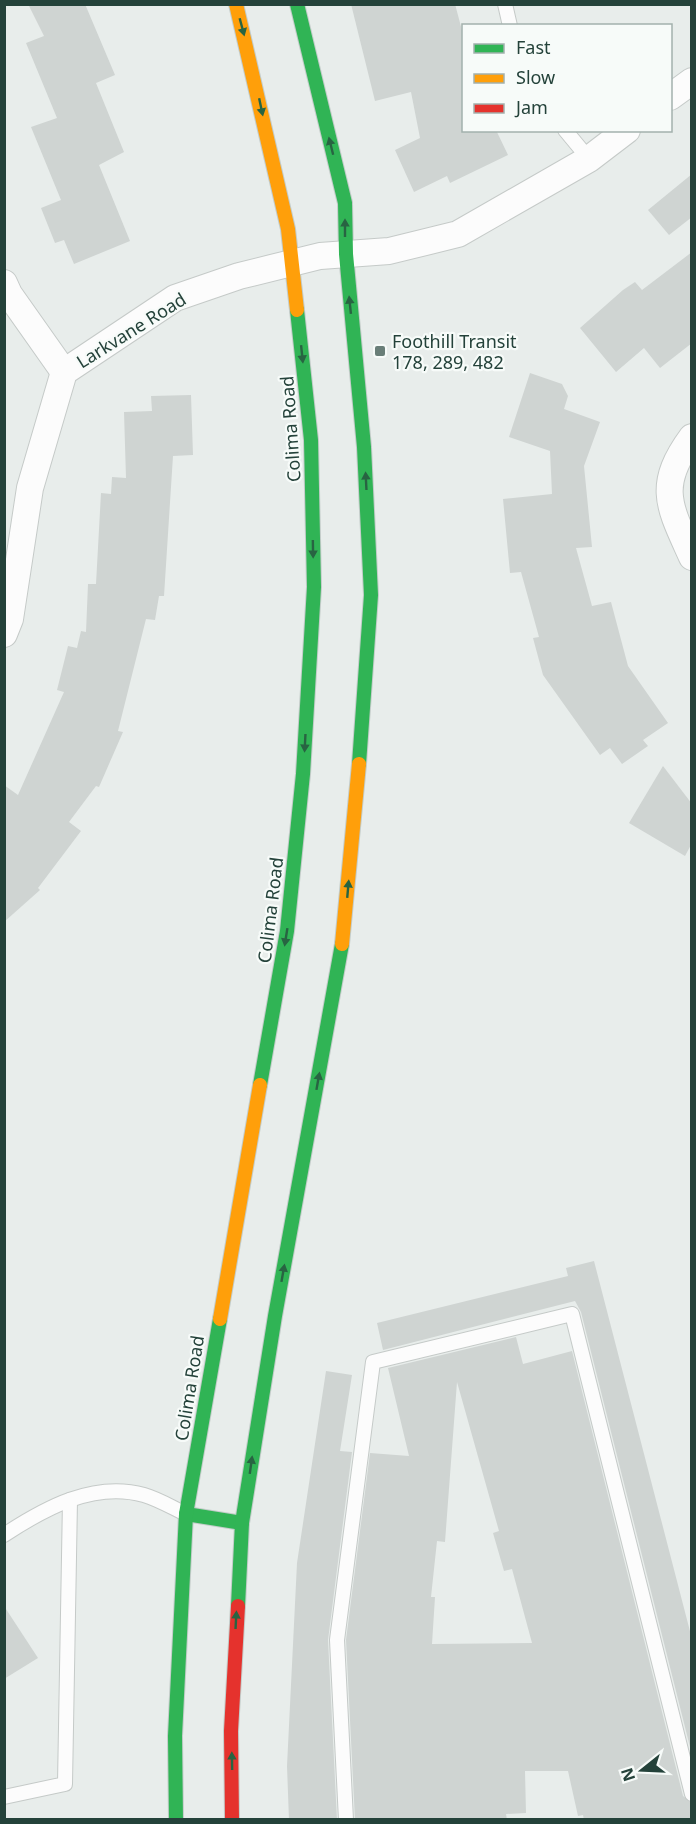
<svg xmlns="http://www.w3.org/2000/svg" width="696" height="1824" font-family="'Noto Sans',sans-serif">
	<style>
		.building { fill: #cfd4d2; fill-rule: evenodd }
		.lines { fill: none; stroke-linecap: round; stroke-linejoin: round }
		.lane-casing { stroke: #c5cac8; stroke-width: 16 }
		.street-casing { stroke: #c5cac8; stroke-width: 28 }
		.fast-casing { stroke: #c3ccc9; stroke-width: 16 }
		.slow-casing { stroke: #c3ccc9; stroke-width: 16 }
		.jam-casing { stroke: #c3ccc9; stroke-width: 16 }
		.lane { stroke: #fcfcfc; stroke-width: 14 }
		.street { stroke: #fcfcfc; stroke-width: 26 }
		.fast { stroke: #30b455; stroke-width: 14 }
		.slow { stroke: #ff9f0a; stroke-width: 14 }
		.jam { stroke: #e5322d; stroke-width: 14 }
		.oneway { fill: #286442 }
		.poi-dot { fill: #697e78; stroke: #f7fbf9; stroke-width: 2 }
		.labels { text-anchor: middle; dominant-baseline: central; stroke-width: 4.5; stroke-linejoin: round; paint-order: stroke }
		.street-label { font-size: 18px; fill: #24423a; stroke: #f7fbf9 }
		.poi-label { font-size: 18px; fill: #24423a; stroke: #f7fbf9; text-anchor: start }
	</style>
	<rect width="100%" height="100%" fill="#e8edeb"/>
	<!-- building -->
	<g class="building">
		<polygon points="28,4 85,4 115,75 96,83 124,152 99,165 130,241 74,264 64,240 55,243 41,208 61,200 31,127 57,118 26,43 44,36"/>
		<polygon points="351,4 455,4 464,38 464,130 496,130 508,155 450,183 447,176 414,192 395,150 420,138 411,92 375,101"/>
		<polygon points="692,174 692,217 669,235 648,210"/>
		<polygon points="692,252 692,343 660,368 644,348 616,372 580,328 623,290 635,282 642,290"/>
		<polygon points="530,373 562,384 568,396 564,409 600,422 584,466 592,547 576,548 592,606 611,602 628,666 668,723 643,740 648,746 622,764 610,748 600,755 543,675 533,638 539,637 521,572 510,573 503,499 552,494 550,451 509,437"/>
		<polygon points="191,395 193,455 173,456 164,596 159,596 155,620 146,619 118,731 123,732 99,787 96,786 69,822 81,831 38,888 40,890 4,922 4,785 18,795 64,692 57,690 68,646 77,648 81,631 86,632 88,584 96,584 101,493 111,494 112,477 126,478 124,412 152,411 151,396"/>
		<polygon points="663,766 692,804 692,843 685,856 629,823"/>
		<polygon points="594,1261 692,1639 692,1755 581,1312 575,1301 383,1350 377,1323 568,1276 566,1268"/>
		<path d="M516,1337L523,1364L572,1351L683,1796L692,1803V1820H584L583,1815L578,1816L568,1771H525L526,1813L506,1814L507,1820H355L346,1640L370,1453L409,1456L388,1368ZM457,1382L499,1531L493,1533L504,1571L512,1569L532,1643L432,1644L435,1597H431L437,1541L445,1542Z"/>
		<polygon points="326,1371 352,1375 340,1451 352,1452 328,1640 337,1820 289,1820 287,1766 297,1563"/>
		<polygon points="4,1606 38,1658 4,1679"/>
	</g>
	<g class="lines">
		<!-- lane casing -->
		<g class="lane-casing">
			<g id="lane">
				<polyline points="505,4 510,26"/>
				<polyline points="565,130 589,159"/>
				<path d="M4,1535C45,1508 94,1481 144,1495C158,1499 173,1508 186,1514"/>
				<polyline points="4,1797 65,1784 70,1500"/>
				<polyline points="346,1820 337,1640 373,1362 572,1314 692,1794"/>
			</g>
		</g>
		<!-- street casing -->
		<g class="street-casing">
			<g id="street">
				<polyline points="670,97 692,81"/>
				<polyline points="4,283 9,294 64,372"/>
				<path d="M692,437C656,486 669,506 692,557"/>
				<polyline points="4,634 10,619 30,488 64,372 175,298 239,276 320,256 389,251 458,234 589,159 627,130"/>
			</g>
		</g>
		<!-- fast casing -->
		<g class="fast-casing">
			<g id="fast">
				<polyline points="297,4 345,203 346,254 364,447 371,595 359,764"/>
				<polyline points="260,1085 287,931 303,774 314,587 311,440 297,310"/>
				<polyline points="186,1514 242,1523"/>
				<polyline points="238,1606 242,1523 275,1316 342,944"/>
				<polyline points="176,1820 175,1736 186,1514 220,1319"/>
			</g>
		</g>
		<!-- slow casing -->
		<g class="slow-casing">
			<g id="slow">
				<polyline points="236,4 288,229 297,310"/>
				<polyline points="342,944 359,764"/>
				<polyline points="220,1319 260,1085"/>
			</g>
		</g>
		<!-- jam casing -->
		<g class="jam-casing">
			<polyline id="jam" points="232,1820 231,1731 238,1606"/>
		</g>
		<!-- lane -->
		<use href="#lane" class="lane"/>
		<!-- street -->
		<use href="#street" class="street"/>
		<!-- fast -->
		<use href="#fast" class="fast"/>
		<!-- slow -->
		<use href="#slow" class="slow"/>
		<!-- jam -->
		<use href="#jam" class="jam"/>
	</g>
	<!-- one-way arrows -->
	<defs><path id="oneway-solid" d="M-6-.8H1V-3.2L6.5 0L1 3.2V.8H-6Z" transform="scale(1.5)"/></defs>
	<g class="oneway">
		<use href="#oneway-solid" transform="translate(242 27) rotate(75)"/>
		<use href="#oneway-solid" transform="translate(261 107) rotate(78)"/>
		<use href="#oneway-solid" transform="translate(331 146) rotate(-104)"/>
		<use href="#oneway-solid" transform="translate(345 228) rotate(-90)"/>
		<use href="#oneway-solid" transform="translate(350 305) rotate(-96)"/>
		<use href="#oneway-solid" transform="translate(302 354) rotate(84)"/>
		<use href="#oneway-solid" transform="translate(366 481) rotate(-93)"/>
		<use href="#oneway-solid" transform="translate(313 549) rotate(89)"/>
		<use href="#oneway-solid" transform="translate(305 743) rotate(93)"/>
		<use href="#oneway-solid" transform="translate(348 889) rotate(-85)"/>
		<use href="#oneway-solid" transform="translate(286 937) rotate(99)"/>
		<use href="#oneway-solid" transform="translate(318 1081) rotate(-80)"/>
		<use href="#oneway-solid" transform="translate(283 1273) rotate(-80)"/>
		<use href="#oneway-solid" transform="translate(251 1465) rotate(-82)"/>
		<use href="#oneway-solid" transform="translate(236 1620) rotate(-87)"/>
		<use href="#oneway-solid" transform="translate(232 1761) rotate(-91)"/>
	</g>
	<!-- markers -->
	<rect class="poi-dot" x="374" y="345" width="12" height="12" rx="3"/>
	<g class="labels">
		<!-- street labels -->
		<g class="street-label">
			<text transform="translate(131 330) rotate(-32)">Larkvane Road</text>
			<text transform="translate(290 429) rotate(-94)">Colima Road</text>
			<text transform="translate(270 910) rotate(-83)">Colima Road</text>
			<text transform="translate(189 1388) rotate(-81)">Colima Road</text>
		</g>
		<!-- poi labels -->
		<g class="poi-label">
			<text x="392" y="341">Foothill Transit<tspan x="392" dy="21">178, 289, 482</tspan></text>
		</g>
	</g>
	<!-- border -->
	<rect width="696" height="1824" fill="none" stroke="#24423a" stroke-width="12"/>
	<!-- legend -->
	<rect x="462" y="24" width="210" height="108" fill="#f7fbf9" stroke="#a3b1ad" stroke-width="1.5"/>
	<rect x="474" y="44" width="30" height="9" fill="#30b455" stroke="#a3b1ad" stroke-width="1.5"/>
	<text x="516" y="54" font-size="18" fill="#24423a">Fast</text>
	<rect x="474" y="74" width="30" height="9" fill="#ff9f0a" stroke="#a3b1ad" stroke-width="1.5"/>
	<text x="516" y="84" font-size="18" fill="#24423a">Slow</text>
	<rect x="474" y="104" width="30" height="9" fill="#e5322d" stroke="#a3b1ad" stroke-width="1.5"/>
	<text x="516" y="114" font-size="18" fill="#24423a">Jam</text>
	<!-- north arrow -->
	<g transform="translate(642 1770) rotate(252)" stroke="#f7fbf9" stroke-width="4.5" paint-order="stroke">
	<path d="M0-4.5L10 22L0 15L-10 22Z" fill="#24423a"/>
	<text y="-9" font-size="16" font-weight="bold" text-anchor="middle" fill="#24423a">N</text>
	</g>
</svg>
